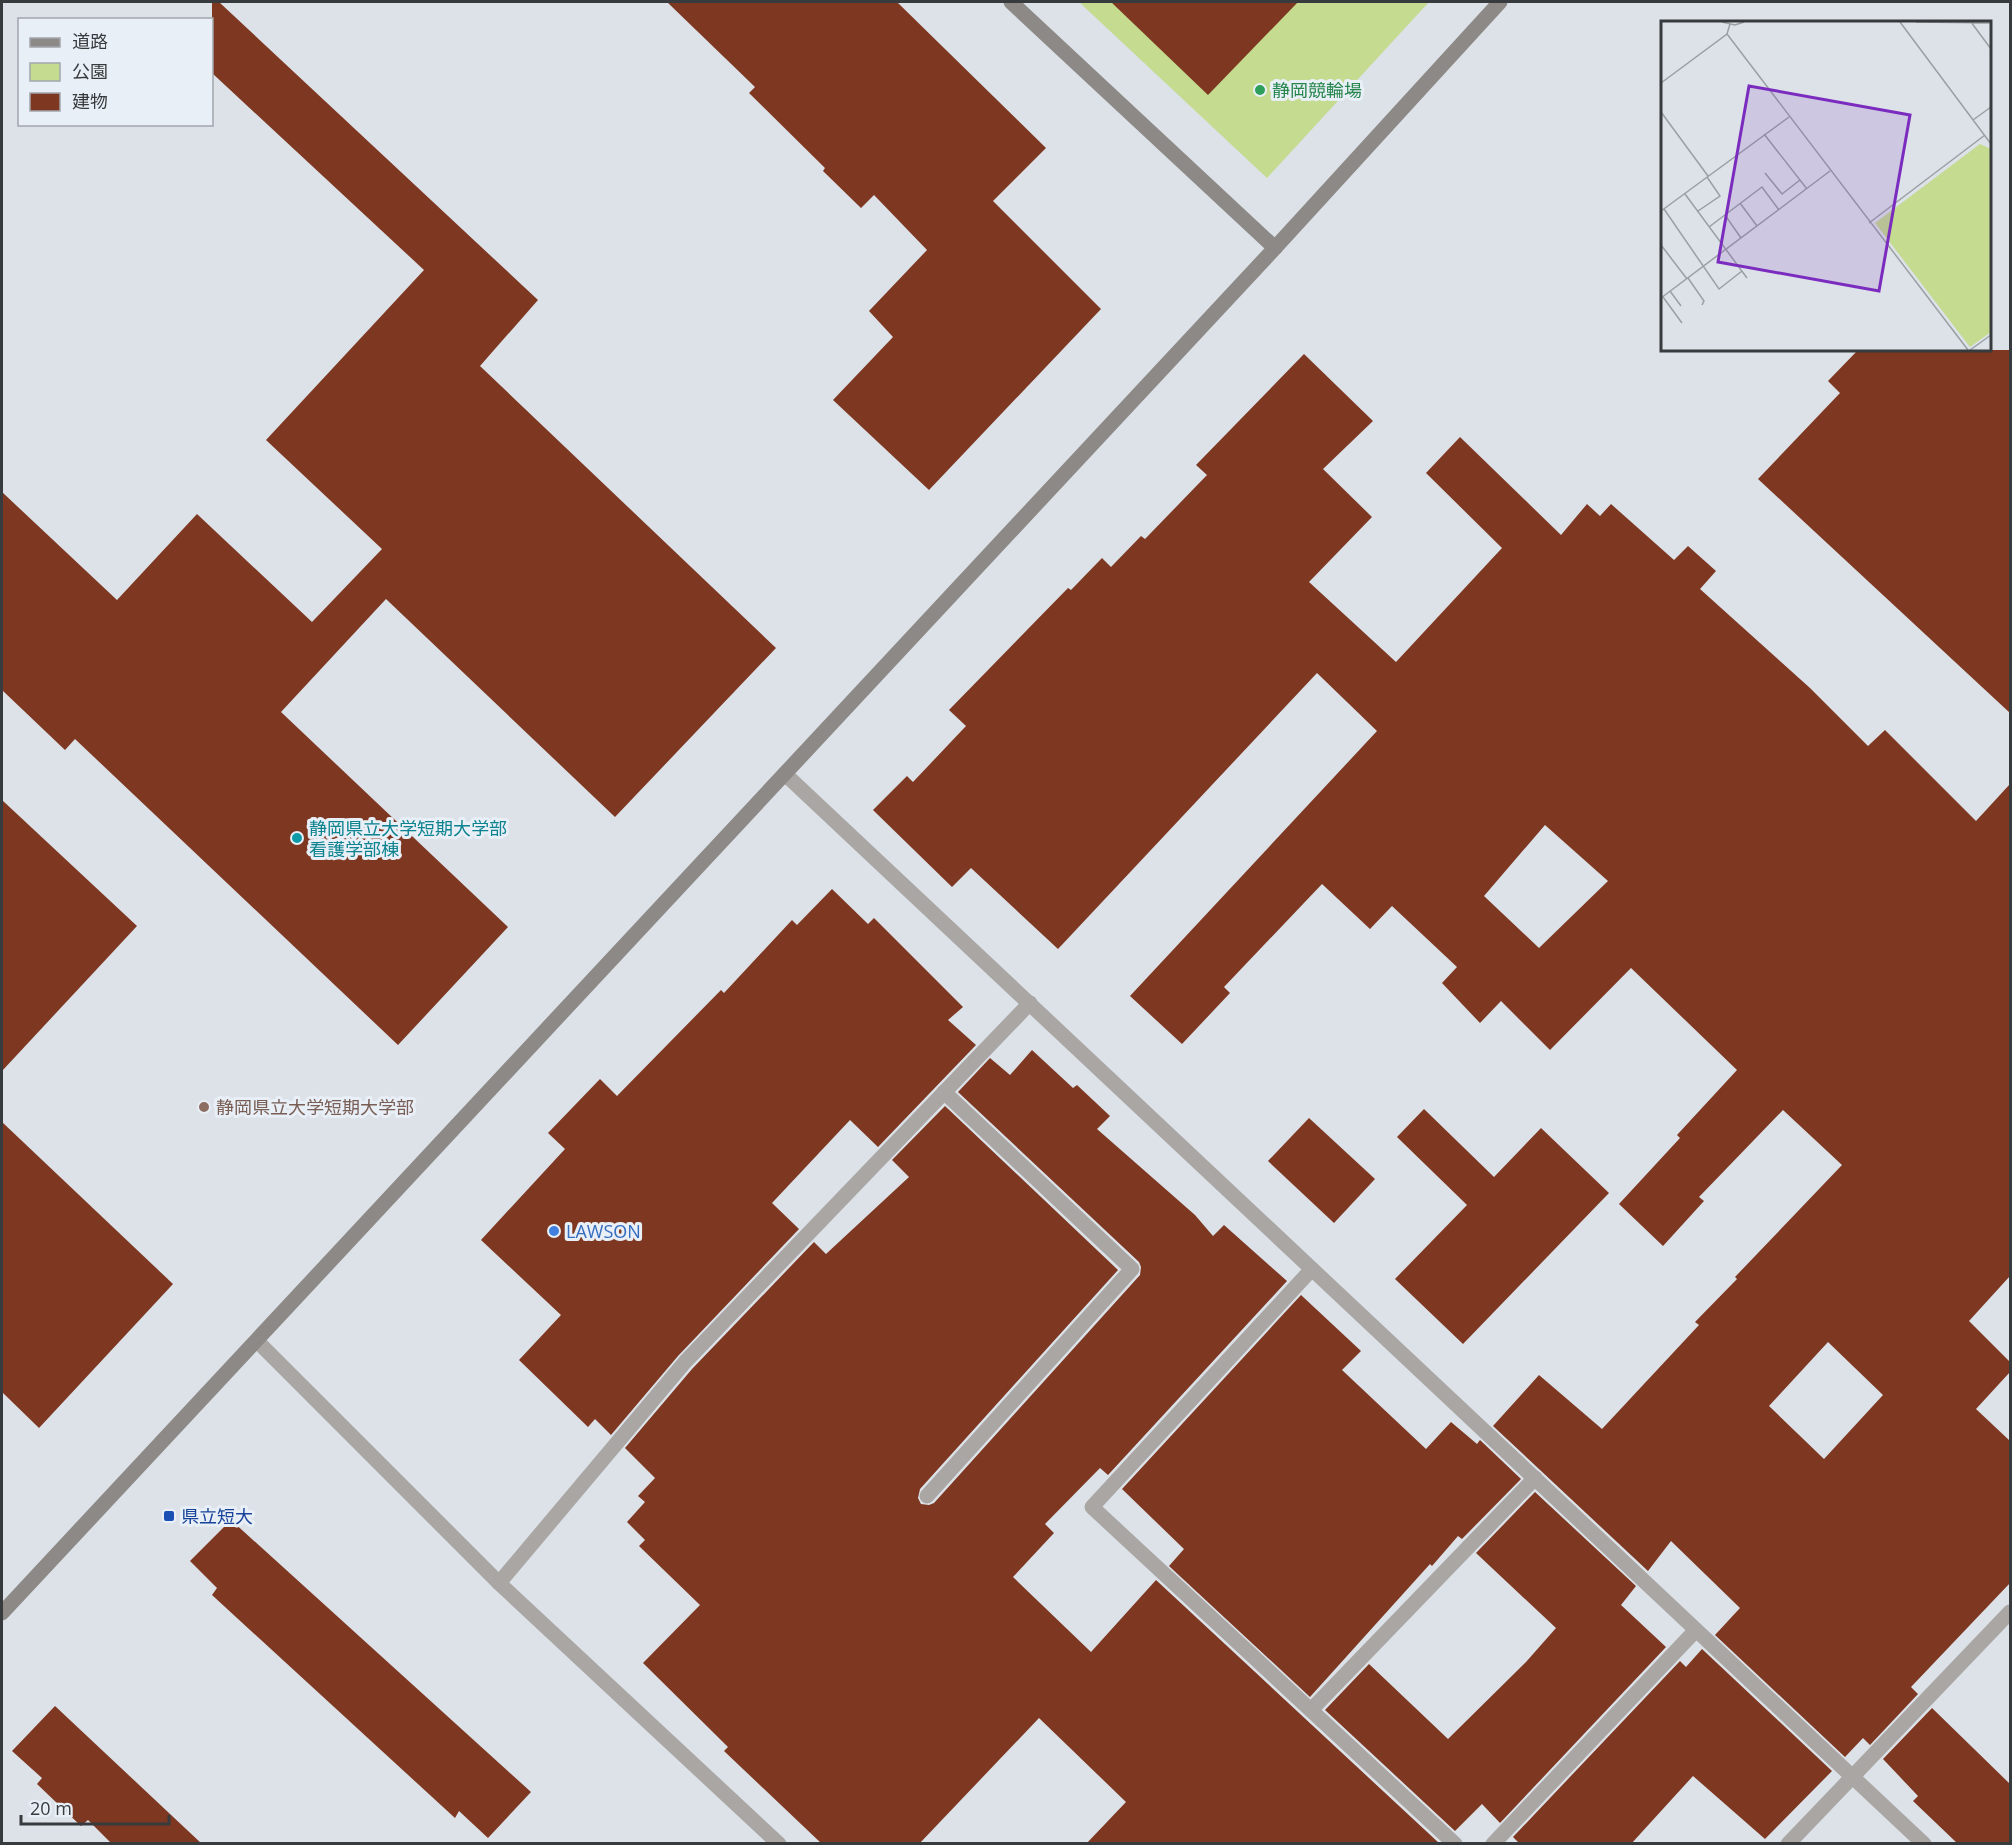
<svg xmlns="http://www.w3.org/2000/svg" width="2012" height="1845" font-family="'Open Sans','Noto Sans JP',sans-serif">
	<style>
		.green { fill: #c4db90 }
		.building { fill: #7e3721; fill-rule: evenodd }
		.lines { fill: none; stroke-linecap: round; stroke-linejoin: round }
		.street { stroke: #a9a6a4; stroke-width: 15 }
		.secondary { stroke: #8d8986; stroke-width: 15 }
		.leisure-dot { fill: #2e9e5b; stroke: #e9eff6; stroke-width: 2 }
		.culture-dot { fill: #0f9aa8; stroke: #e9eff6; stroke-width: 2 }
		.education-dot { fill: #8d6e63; stroke: #e9eff6; stroke-width: 2 }
		.shop-dot { fill: #3f7fe0; stroke: #e9eff6; stroke-width: 2 }
		.transit-dot { fill: #1a4fb4; stroke: #e9eff6; stroke-width: 2 }
		.labels { text-anchor: middle; dominant-baseline: central; stroke-width: 6; stroke-linejoin: round; paint-order: stroke }
		.leisure-label { font-size: 18px; fill: #27864d; stroke: #e9eff6; text-anchor: start }
		.culture-label { font-size: 18px; fill: #0d838f; stroke: #e9eff6; text-anchor: start }
		.education-label { font-size: 18px; fill: #785e54; stroke: #e9eff6; text-anchor: start }
		.shop-label { font-size: 18px; fill: #366cbe; stroke: #e9eff6; text-anchor: start }
		.transit-label { font-size: 18px; fill: #164399; stroke: #e9eff6; text-anchor: start }
		.inset-road { fill: none; stroke: #9a9fa4; stroke-width: 1.5 }
		.view { fill: #7b2cbf; fill-opacity: 0.15; stroke: #7b2cbf; stroke-width: 3 }
		.inset-edge { fill: none; stroke: #383b3d; stroke-width: 3 }
	</style>
	<rect width="100%" height="100%" fill="#dce2e8"/>
	<!-- green -->
	<polygon class="green" points="1079,2 1429,2 1267,178"/>
	<!-- building -->
	<g class="building">
		<polygon points="212,2 219,2 538,300 480,366 776,648 615,817 386,599 281,712 508,927 398,1045 75,739 65,750 2,690 2,492 117,600 197,514 312,622 382,549 266,440 424,270 212,73"/>
		<polygon points="667,2 897,2 1046,148 993,201 1101,309 929,490 833,400 893,337 869,311 927,250 874,195 861,208 823,171 825,168 749,93 755,87"/>
		<polygon points="1111,2 1298,2 1208,95"/>
		<polygon points="1858,350 2010,350 2010,713 1758,479 1840,393 1828,381"/>
		<path d="M1304,354L1373,421L1323,469L1372,517L1309,582L1396,662L1502,548L1426,473L1460,437L1561,535L1587,504L1600,516L1611,504L1674,560L1688,546L1716,571L1700,589L1810,688L1868,746L1885,730L1976,821L2010,784V1276L1969,1321L2010,1362V1372L1976,1409L2010,1441V1583L1911,1687L1918,1694L1870,1745L1863,1738L1845,1757L1715,1635L1740,1608L1671,1541L1648,1571L1493,1426L1539,1375L1602,1429L1699,1325L1695,1322L1737,1279L1735,1277L1842,1165L1783,1110L1699,1197L1704,1201L1663,1246L1619,1204L1680,1138L1677,1135L1737,1070L1631,968L1550,1050L1501,1001L1480,1023L1442,983L1457,967L1392,906L1370,929L1322,884L1224,987L1230,993L1182,1044L1130,996L1377,731L1317,673L1058,949L971,868L952,887L873,810L907,776L913,782L966,726L949,710L1068,588L1071,590L1102,558L1111,567L1141,536L1145,539L1207,475L1196,465ZM1545,825L1608,881L1539,948L1484,896ZM1828,1342L1883,1395L1824,1459L1769,1406Z"/>
		<polygon points="2,800 137,926 2,1071"/>
		<polygon points="832,889 868,924 874,918 963,1007 948,1020 976,1045 878,1147 850,1120 772,1203 799,1229 678,1356 611,1435 595,1419 588,1427 519,1360 561,1315 481,1240 565,1149 548,1133 600,1079 617,1096 721,990 724,993 792,920 797,925"/>
		<polygon points="1032,1050 1073,1088 1077,1085 1110,1116 1097,1129 1195,1215 1213,1236 1224,1225 1287,1281 1108,1475 1100,1468 1045,1524 1054,1533 1013,1577 1091,1652 1156,1580 1440,1844 1086,1844 1126,1802 1039,1718 919,1844 822,1844 724,1751 728,1747 643,1663 700,1605 639,1546 645,1540 627,1522 645,1502 638,1496 655,1478 625,1448 692,1369 814,1242 826,1254 909,1177 892,1160 945,1106 1118,1270 920,1489 918,1498 921,1504 929,1505 934,1503 1140,1275 1141,1267 1139,1262 958,1092 990,1058 1010,1075"/>
		<polygon points="1424,1109 1494,1177 1541,1128 1609,1193 1463,1344 1395,1279 1467,1205 1397,1137"/>
		<polygon points="1309,1118 1375,1179 1334,1223 1268,1161"/>
		<polygon points="2,1122 173,1284 39,1428 2,1392"/>
		<polygon points="1301,1295 1361,1351 1342,1370 1426,1449 1451,1422 1477,1444 1480,1440 1521,1479 1462,1539 1458,1536 1432,1566 1430,1564 1310,1697 1169,1566 1184,1549 1122,1489"/>
		<polygon points="1535,1492 1636,1586 1621,1605 1666,1647 1500,1823 1482,1804 1455,1831 1325,1710 1369,1664 1448,1739 1526,1662 1556,1628 1476,1553"/>
		<polygon points="231,1520 531,1792 488,1838 459,1811 455,1818 212,1595 217,1588 190,1561"/>
		<polygon points="1702,1649 1832,1771 1765,1839 1693,1776 1631,1844 1520,1844 1513,1837 1680,1661 1686,1667"/>
		<polygon points="55,1706 202,1844 112,1844 88,1820 81,1826 37,1784 42,1778 12,1751"/>
		<polygon points="1932,1708 2010,1784 2010,1844 1958,1844 1913,1801 1918,1796 1883,1759"/>
	</g>
	<g class="lines">
		<!-- street -->
		<g class="street">
			<polyline points="785,774 1924,1844"/>
			<polyline points="1312,1269 1092,1507 1455,1844"/>
			<polyline points="257,1341 499,1583 779,1844"/>
			<polyline points="927,1496 1132,1269 944,1092"/>
			<polyline points="499,1583 685,1362 1030,1003"/>
			<polyline points="1311,1710 1535,1478"/>
			<polyline points="1493,1844 1696,1630"/>
			<polyline points="1788,1844 2010,1612"/>
		</g>
		<!-- secondary -->
		<g class="secondary">
			<polyline points="1011,2 1275,248"/>
			<polyline points="2,1613 1275,248 1500,2"/>
		</g>
	</g>
	<!-- markers -->
	<circle class="leisure-dot" cx="1260" cy="90" r="6"/>
	<circle class="culture-dot" cx="297" cy="838" r="6"/>
	<circle class="education-dot" cx="204" cy="1107" r="6"/>
	<circle class="shop-dot" cx="554" cy="1231" r="6"/>
	<rect class="transit-dot" x="163" y="1510" width="12" height="12" rx="3"/>
	<g class="labels">
		<!-- leisure labels -->
		<g class="leisure-label">
			<text x="1272" y="90">静岡競輪場</text>
		</g>
		<!-- culture labels -->
		<g class="culture-label">
			<text x="309" y="828">静岡県立大学短期大学部<tspan x="309" dy="21">看護学部棟</tspan></text>
		</g>
		<!-- education labels -->
		<g class="education-label">
			<text x="216" y="1107">静岡県立大学短期大学部</text>
		</g>
		<!-- shop labels -->
		<g class="shop-label">
			<text x="566" y="1231">LAWSON</text>
		</g>
		<!-- transit labels -->
		<g class="transit-label">
			<text x="181" y="1516">県立短大</text>
		</g>
	</g>
	<!-- overview -->
	<g transform="translate(1661 21)">
		<rect width="330" height="330" fill="#dce2e8"/>
		<path d="M319,123L330,128V311L309,326L214,202Z" fill="#c4db90"/>
		<path class="inset-road" d="M61,1L74,4L83,1M239,1L330,123M255,1L330,2M310,1L330,28M66,13L307,329M0,62L66,13L69,3M0,91L47,155M312,99L330,86M103,113L146,168M104,152L121,173L139,159M24,173L86,257M79,182L96,205M3,188L58,268L81,250M0,190L128,96M37,190L59,175L46,156M64,194L80,217M208,202L324,114M48,206L101,166L118,189M0,224L26,258M27,257L43,280L41,284M9,270L20,285M2,276L21,302M0,277L169,150M309,329L330,314"/>
		<path class="view" d="M88,65L249,94L218,270L57,241Z"/>
		<rect width="330" height="330" class="inset-edge"/>
	</g>
	<!-- border -->
	<rect width="2012" height="1845" fill="none" stroke="#383b3d" stroke-width="6"/>
	<!-- legend -->
	<rect x="18" y="18" width="195" height="108" fill="#e9eff6" stroke="#a2a7ac" stroke-width="1.5"/>
	<rect x="30" y="38" width="30" height="9" fill="#8d8986" stroke="#a2a7ac" stroke-width="1.5"/>
	<text x="72" y="48" font-size="18" fill="#383b3d">道路</text>
	<rect x="30" y="63" width="30" height="18" fill="#c4db90" stroke="#a2a7ac" stroke-width="1.5"/>
	<text x="72" y="78" font-size="18" fill="#383b3d">公園</text>
	<rect x="30" y="93" width="30" height="18" fill="#7e3721" stroke="#a2a7ac" stroke-width="1.5"/>
	<text x="72" y="108" font-size="18" fill="#383b3d">建物</text>
	<!-- scale -->
	<path d="M21 1815v9h148v-9" fill="none" stroke="#383b3d" stroke-width="3"/>
	<text x="30" y="1815" font-size="18" fill="#383b3d" stroke="#e9eff6" stroke-width="4.5" paint-order="stroke">20 m</text>
</svg>
